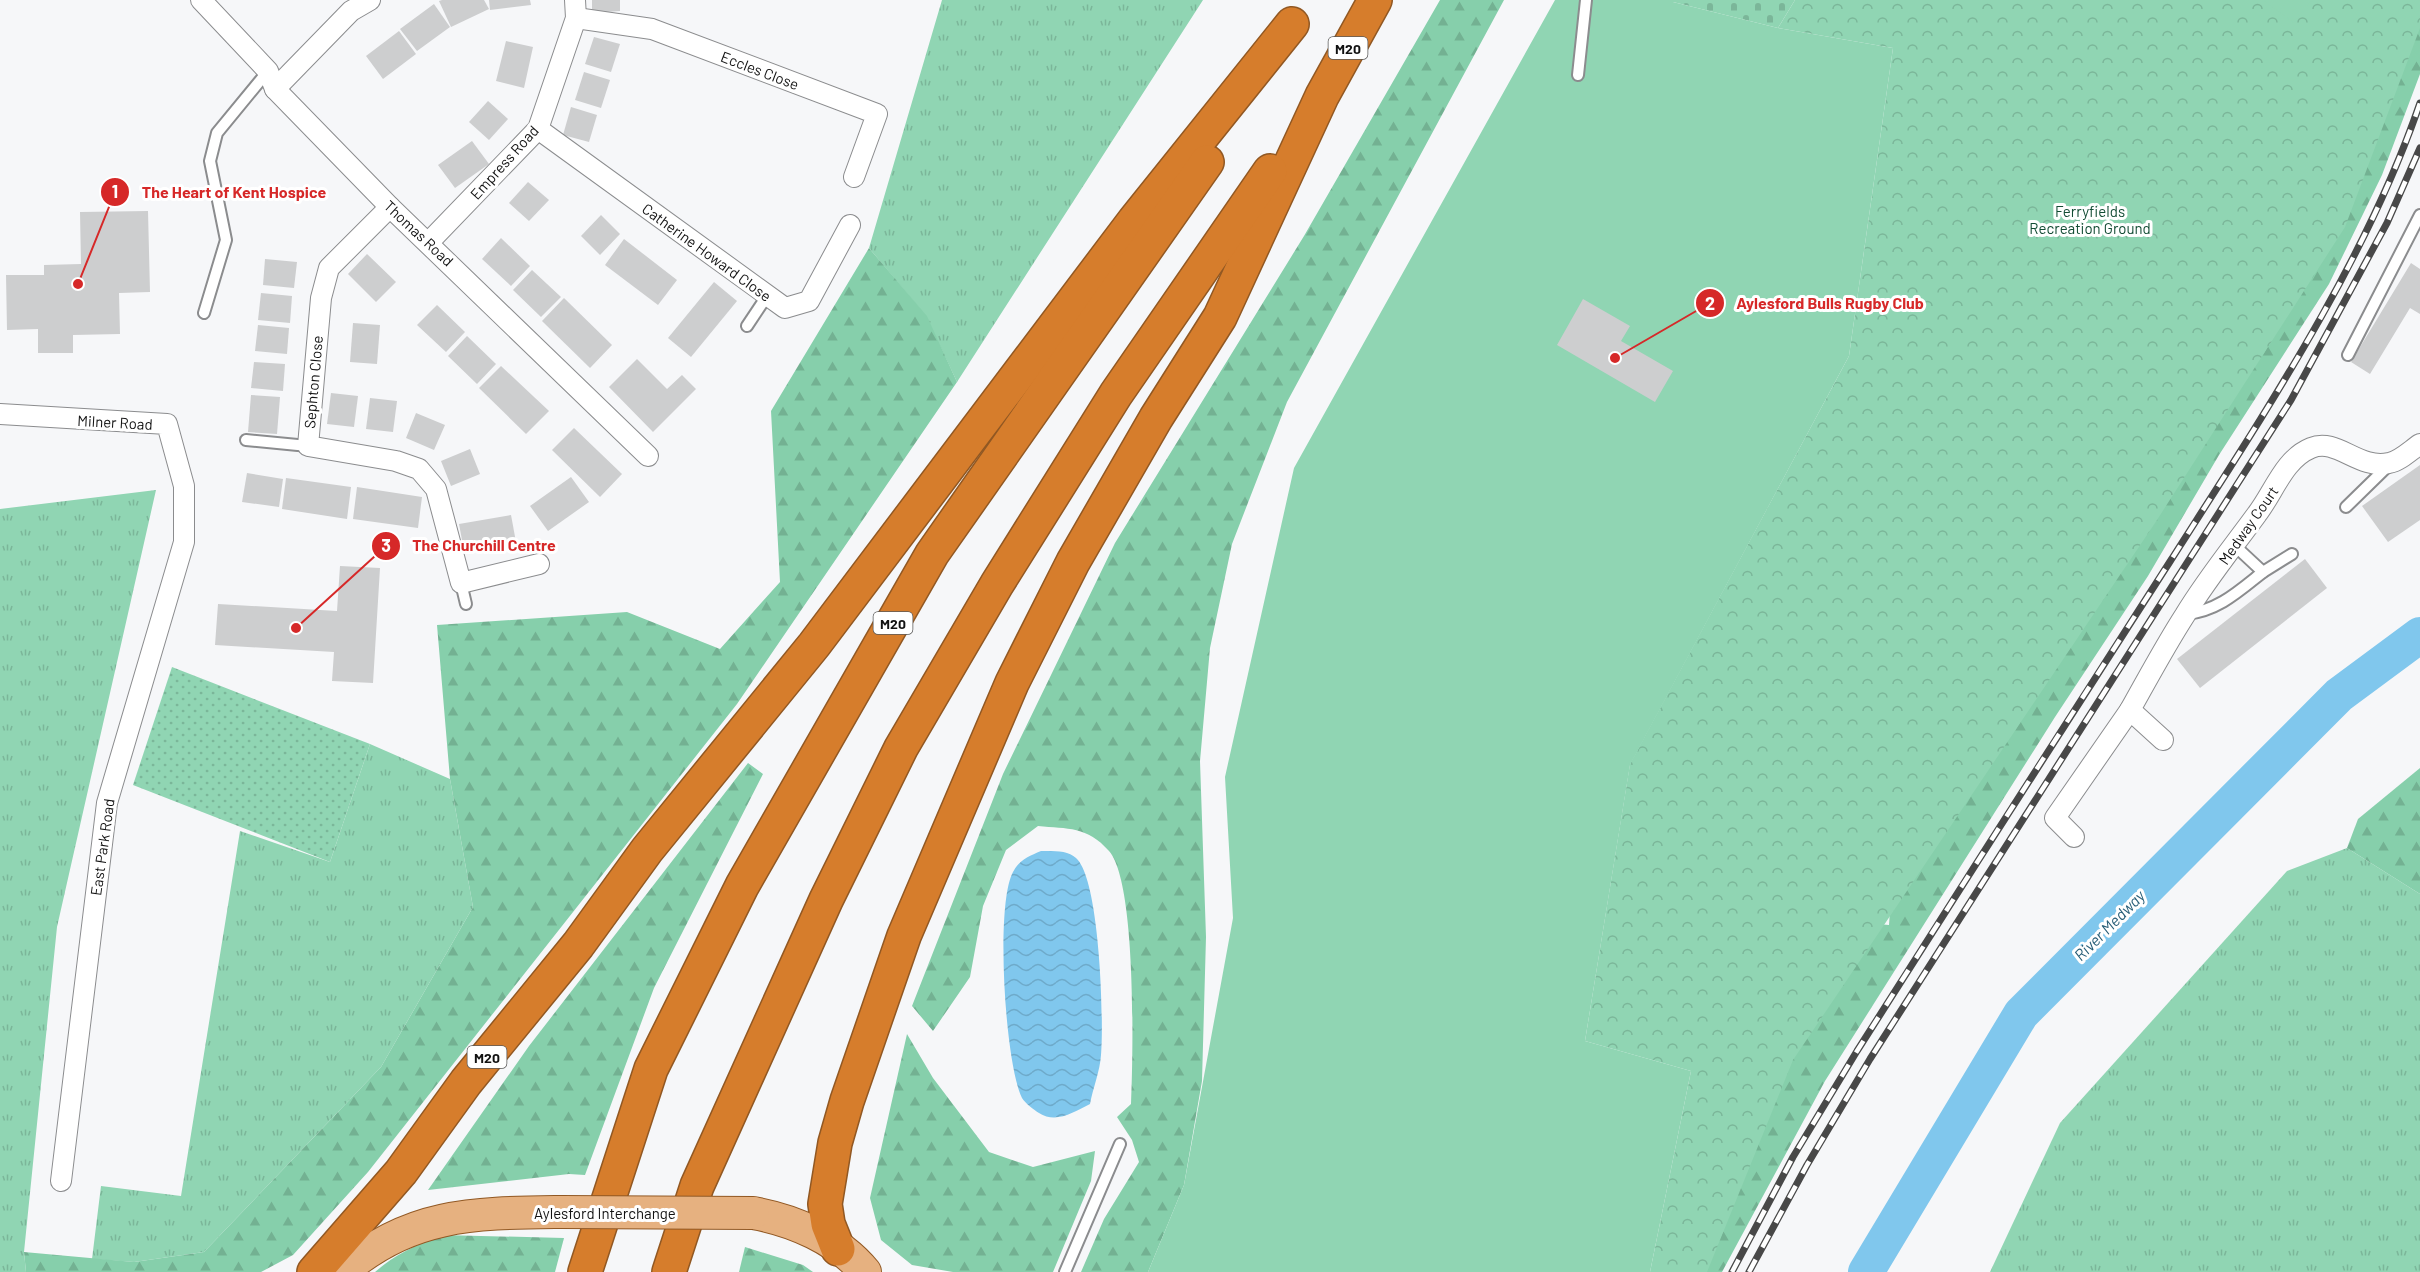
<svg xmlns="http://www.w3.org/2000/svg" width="2420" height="1272" font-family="Barlow,sans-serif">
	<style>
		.grass { fill: url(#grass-tufts) }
		.forest { fill: url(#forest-firs) }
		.cemetery { fill: url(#cemetery-stones) }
		.park { fill: url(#park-crowns) }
		.garden { fill: url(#garden-dots) }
		.pitch { fill: #90d5b3 }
		.water { fill: url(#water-waves) }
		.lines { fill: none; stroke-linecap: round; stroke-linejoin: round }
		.river { stroke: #80c7ed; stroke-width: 36 }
		.building { fill: #cdcecf }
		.lane-casing { stroke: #8b8c8e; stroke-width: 14 }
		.street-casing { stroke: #8b8c8e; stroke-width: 22 }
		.primary-casing { stroke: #915823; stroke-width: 34 }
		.highway-casing { stroke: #915823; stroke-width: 36 }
		.lane { stroke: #fff; stroke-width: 10 }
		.street { stroke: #fff; stroke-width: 20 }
		.primary { stroke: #e6b180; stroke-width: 32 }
		.highway { stroke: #d67d2c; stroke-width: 33 }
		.rail-casing { stroke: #484848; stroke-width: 7 }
		.rail { stroke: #fff; stroke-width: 4.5; stroke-dasharray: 14; stroke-linecap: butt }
		.primary-bridge-casing { stroke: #915823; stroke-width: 34; stroke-linecap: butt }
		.primary-bridge { stroke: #e6b180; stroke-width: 32 }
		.labels { text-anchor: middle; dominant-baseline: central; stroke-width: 6; stroke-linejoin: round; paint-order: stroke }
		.shield { fill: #fff; stroke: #595959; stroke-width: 1.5 }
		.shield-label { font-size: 14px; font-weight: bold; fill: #121212 }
		.street-label { font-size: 15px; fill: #121212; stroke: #fff }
		.park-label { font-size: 15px; fill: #124c34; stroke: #fff }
		.water-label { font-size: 16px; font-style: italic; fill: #265d77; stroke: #fff }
		.leader { fill: none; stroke: #d62828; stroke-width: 2 }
		.callout-dot { fill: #d62828; stroke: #fff; stroke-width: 2 }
		.mark-label { font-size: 18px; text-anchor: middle; font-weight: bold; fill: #fff }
		.callout-label { font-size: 16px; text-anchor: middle; font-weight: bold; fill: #d62828; stroke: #fff; stroke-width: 6; stroke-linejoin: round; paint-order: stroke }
	</style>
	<defs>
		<pattern id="grass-tufts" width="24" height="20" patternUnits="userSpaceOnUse" patternTransform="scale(1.5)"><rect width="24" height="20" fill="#90d5b3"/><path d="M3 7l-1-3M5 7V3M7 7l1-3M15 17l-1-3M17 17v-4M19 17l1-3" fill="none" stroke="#7bb699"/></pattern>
		<pattern id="forest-firs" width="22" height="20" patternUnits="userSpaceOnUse" patternTransform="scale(1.5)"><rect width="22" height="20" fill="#86cfab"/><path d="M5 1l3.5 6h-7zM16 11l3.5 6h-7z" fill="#73b192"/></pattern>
		<pattern id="cemetery-stones" width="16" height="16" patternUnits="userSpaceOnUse" patternTransform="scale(1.5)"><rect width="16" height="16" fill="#90d5b3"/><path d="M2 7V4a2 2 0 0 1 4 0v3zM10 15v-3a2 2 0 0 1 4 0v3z" fill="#7bb699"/></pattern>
		<pattern id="park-crowns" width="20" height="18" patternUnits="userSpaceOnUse" patternTransform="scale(1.5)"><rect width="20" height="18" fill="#90d5b3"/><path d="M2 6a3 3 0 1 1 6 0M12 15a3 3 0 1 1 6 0" fill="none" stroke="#7bb699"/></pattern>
		<pattern id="garden-dots" width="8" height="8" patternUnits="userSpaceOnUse" patternTransform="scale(1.5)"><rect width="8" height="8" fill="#90d5b3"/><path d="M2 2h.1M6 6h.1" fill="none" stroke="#7bb699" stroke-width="1.8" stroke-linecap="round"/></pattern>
		<pattern id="water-waves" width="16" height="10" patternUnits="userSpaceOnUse" patternTransform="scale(1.5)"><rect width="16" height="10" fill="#80c7ed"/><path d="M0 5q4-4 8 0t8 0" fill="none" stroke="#6eaaca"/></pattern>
	</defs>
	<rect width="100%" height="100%" fill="#f6f7f9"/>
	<!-- grass -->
	<g class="grass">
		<polygon points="942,0 1203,0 957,382 926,316 869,248"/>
		<polygon points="156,490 57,927 24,1252 26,1272 0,1272 0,509"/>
		<polygon points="370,744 450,779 473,907 381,1067 204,1252 134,1262 92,1259 101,1186 181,1196 240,831 330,862"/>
		<polygon points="2347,848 2420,894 2420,1272 1990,1272 2060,1123 2287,871"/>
	</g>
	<!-- forest -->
	<g class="forest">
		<path d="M1440,0H1504L1287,402L1232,544L1210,648L1200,761L1206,937L1202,1081L1184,1185L1148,1272H1081L1104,1219L1139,1162L1132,1140L1117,1117L1131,1104C1133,1057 1137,883 1109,851C1087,826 1068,829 1038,826L1006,850L983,906L970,977L933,1031L912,1006L1003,774L1115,543L1304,236Z"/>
		<polygon points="2420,0 2420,74 2382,175 2329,284 2219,455 2148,576 2055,717 1825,1081 1722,1272 1680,1272 1714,1184 1867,923 1889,925 1891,895"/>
		<polygon points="869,248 927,316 957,382 737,704 368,1172 293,1255 261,1272 26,1272 24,1252 134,1262 204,1252 381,1067 473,907 450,779 437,625 627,612 720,649 780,582 771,411"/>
		<polygon points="748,763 763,774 654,988 585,1175 569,1174 428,1190 529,1046"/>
		<polygon points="2420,768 2420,894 2347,848 2358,819"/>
		<polygon points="907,1034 933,1078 989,1152 1033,1167 1095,1151 1091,1181 1053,1272 953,1272 912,1265 881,1240 870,1198"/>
		<path d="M442,1235L564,1238L555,1272H375C395,1254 417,1245 442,1235Z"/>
		<polygon points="745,1247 803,1265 813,1272 739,1272"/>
	</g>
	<!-- cemetery -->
	<polygon class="cemetery" points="1673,0 1795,0 1778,28 1673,2"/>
	<!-- park -->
	<polygon class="park" points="1795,0 2420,0 2420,28 2345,227 2155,523 1793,1060 1707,1272 1650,1272 1691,1071 1585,1041 1630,764 1849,356 1893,48 1778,28"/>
	<!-- garden -->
	<polygon class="garden" points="172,667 370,744 330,862 133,785"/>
	<!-- pitch -->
	<g class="pitch">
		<polygon points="1555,0 1673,0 1673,2 1778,28 1893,48 1849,356 1630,765 1585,1041 1691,1071 1650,1272 1148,1272 1184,1185 1233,918 1225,777 1294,468"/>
		<polygon points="2263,0 2312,0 2294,23"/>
	</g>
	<!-- water -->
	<path class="water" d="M1041,851C1052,851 1068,850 1076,858C1100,879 1104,1020 1101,1055C1100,1071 1093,1088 1090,1104C1074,1112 1056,1124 1039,1113C1034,1110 1025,1103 1022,1098C1005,1064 995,905 1013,872C1019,860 1029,856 1041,851Z"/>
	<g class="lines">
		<!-- river -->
		<polyline class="river" points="1866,1272 2021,1014 2339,695 2420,635"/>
	</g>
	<!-- building -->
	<g class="building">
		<polygon points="442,0 484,0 489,9 451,27 439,1"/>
		<polygon points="489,0 530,0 531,5 490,10"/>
		<polygon points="592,0 620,0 620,11 592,13"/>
		<polygon points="434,4 450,27 417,51 400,29"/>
		<polygon points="399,31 416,54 383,79 366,56"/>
		<polygon points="594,37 620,44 611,72 585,64"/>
		<polygon points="506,41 533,47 524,88 496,81"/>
		<polygon points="584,72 610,80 601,108 575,100"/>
		<polygon points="488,101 508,119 489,140 469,122"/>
		<polygon points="571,107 597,115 589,142 563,135"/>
		<polygon points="472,141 489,164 455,188 438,165"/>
		<polygon points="528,182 549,200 529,221 509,203"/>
		<polygon points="148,211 150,292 119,293 120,334 73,335 73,353 38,353 38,329 7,330 6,275 44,275 44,265 81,264 80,212"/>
		<polygon points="601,215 620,234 600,255 581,236"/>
		<polygon points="501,238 530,266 511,286 482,259"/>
		<polygon points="624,239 677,280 658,305 605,265"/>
		<polygon points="367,254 396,282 376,302 348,274"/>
		<polygon points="265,259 297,262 294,288 263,285"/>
		<polygon points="2411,263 2420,269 2420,314 2410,308 2370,374 2351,362"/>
		<polygon points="532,270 561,297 541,317 513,290"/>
		<polygon points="714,282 737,301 691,357 668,338"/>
		<polygon points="261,293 292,296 290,323 258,320"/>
		<polygon points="564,298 612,345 590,368 542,321"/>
		<polygon points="1583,299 1630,326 1621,341 1673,371 1655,402 1557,345"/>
		<polygon points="437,305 465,332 446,352 417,325"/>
		<polygon points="353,323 380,325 377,364 350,362"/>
		<polygon points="258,325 289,328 287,354 255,351"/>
		<polygon points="467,336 496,364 477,384 448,356"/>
		<polygon points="637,359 667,389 682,375 696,389 653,432 609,387"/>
		<polygon points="254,362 285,364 283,391 251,388"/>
		<polygon points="501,366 549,411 526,434 479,388"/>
		<polygon points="331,393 358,396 354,427 327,424"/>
		<polygon points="251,395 280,397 277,434 248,432"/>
		<polygon points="370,398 397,401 393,432 366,429"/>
		<polygon points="416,413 445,425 434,450 406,438"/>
		<polygon points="574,428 622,474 600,497 552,450"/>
		<polygon points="470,449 480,474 451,486 441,461"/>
		<polygon points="2420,465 2420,520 2388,542 2362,506"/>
		<polygon points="247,473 283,479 279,507 242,502"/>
		<polygon points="571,477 589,502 548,531 530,506"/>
		<polygon points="286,478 351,487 347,519 282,509"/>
		<polygon points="357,487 422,497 418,528 353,519"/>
		<polygon points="511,515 516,542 464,551 459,524"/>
		<polygon points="2305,559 2327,588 2200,688 2177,659"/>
		<polygon points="340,566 380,568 373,683 332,681 334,652 215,645 218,604 337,611"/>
	</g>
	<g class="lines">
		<!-- lane casing -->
		<g class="lane-casing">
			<g id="lane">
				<polyline points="1578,75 1586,0"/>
				<polyline points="204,313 226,240 210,161 217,133 268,71"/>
				<polyline points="747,326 767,296"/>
				<polyline points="2348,355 2420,215"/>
				<polyline points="246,440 308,446"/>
				<polyline points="2346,507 2389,465"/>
				<polyline points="2234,545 2263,572 2292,554"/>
				<polyline points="461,583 466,604"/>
				<path d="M2186,614C2218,611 2239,591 2263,572"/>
				<polyline points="1065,1272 1120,1144"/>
			</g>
		</g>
		<!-- street casing -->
		<g class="street-casing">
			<g id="street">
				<polyline points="201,0 268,71 275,89 390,207 648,456"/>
				<polyline points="576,18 652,29 877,114 854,177"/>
				<polyline points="275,89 351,11 370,0"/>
				<polyline points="538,129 785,308 809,301 850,225"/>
				<polyline points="390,207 329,268 321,298 308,446 396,461 419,469 436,489 461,583 539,564"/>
				<polyline points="429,242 538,129 576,18 575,0"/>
				<polyline points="0,414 167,424 184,486 184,542 107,803 61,1181"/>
				<path d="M2163,740L2130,710C2148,678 2165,646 2185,615C2206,580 2233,547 2257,514C2274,492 2284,459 2311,448C2337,437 2358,470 2389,463C2400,461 2411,450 2420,444"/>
				<polyline points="2074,837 2055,818 2130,710"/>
			</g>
		</g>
		<!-- primary casing -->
		<g class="primary-casing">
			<g id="primary">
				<path d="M753,1213C793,1220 838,1239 865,1272"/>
				<path d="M342,1272C410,1212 477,1213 562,1212"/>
			</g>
		</g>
		<!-- highway casing -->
		<g class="highway-casing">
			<g id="highway">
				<polyline points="838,1249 828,1224 825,1204 835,1143 847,1101 904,936 1012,683 1073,562 1156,418 1220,317 1322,96 1375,0"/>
				<polyline points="314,1272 401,1172 466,1082 578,945 647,850 814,645 1134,221 1292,24"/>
				<polyline points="585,1272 651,1069 742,886 932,554 1207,162"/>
				<polyline points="669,1272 697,1186 826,900 901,748 997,584 1116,394 1270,171"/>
			</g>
		</g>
		<!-- lane -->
		<use href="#lane" class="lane"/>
		<!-- street -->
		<use href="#street" class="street"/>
		<!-- primary -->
		<use href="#primary" class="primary"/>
		<!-- highway -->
		<use href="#highway" class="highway"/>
		<!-- rail casing -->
		<g class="rail-casing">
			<g id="rail">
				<path d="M1732,1272L1793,1157L1857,1051C1961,887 2066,723 2171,560C2262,417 2365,264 2420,103"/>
				<polyline points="1749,1272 1807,1165 1870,1059 2291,400 2387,223 2420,148"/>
			</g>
		</g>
		<!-- rail -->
		<use href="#rail" class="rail"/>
		<!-- primary-bridge casing -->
		<g class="primary-bridge-casing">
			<polyline id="primary-bridge" points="562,1212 753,1213"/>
		</g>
		<!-- primary-bridge -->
		<use href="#primary-bridge" class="primary-bridge"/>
	</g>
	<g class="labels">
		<!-- shield labels -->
		<g class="shield">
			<rect x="1328.5" y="37" width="39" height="22" rx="4.5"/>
			<rect x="873.5" y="612" width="39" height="22" rx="4.5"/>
			<rect x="467.5" y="1046" width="39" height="22" rx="4.5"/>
		</g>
		<g class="shield-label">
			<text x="1348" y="48">M20</text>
			<text x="893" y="623">M20</text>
			<text x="487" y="1057">M20</text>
		</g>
		<!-- street labels -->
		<g class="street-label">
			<text transform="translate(760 70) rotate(21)">Eccles Close</text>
			<text transform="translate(504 162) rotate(-48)">Empress Road</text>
			<text transform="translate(419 233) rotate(43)">Thomas Road</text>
			<text transform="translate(707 252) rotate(36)">Catherine Howard Close</text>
			<text transform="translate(313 382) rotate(-85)">Sephton Close</text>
			<text transform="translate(115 422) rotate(3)">Milner Road</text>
			<text transform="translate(2248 525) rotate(-55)">Medway Court</text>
			<text transform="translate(102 847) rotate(-82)">East Park Road</text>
			<text x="605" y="1213">Aylesford Interchange</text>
		</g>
		<!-- park labels -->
		<g class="park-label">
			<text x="2090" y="211">Ferryfields<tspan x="2090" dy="17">Recreation Ground</tspan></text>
		</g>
		<!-- water labels -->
		<g class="water-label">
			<text transform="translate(2109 925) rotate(-45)">River Medway</text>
		</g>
	</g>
	<!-- callouts -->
	<path class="leader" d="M78 284L115 192M1615 358L1710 303M296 628L386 546"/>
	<g class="callout-dot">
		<circle cx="78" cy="284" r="6"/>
		<circle cx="1615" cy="358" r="6"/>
		<circle cx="296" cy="628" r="6"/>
		<circle cx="115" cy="192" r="15"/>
		<circle cx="1710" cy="303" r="15"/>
		<circle cx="386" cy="546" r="15"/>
	</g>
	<g class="mark-label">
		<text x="115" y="198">1</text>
		<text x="1710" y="310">2</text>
		<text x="386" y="552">3</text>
	</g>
	<g class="callout-label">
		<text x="234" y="198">The Heart of Kent Hospice</text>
		<text x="1830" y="309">Aylesford Bulls Rugby Club</text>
		<text x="484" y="551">The Churchill Centre</text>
	</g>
</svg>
